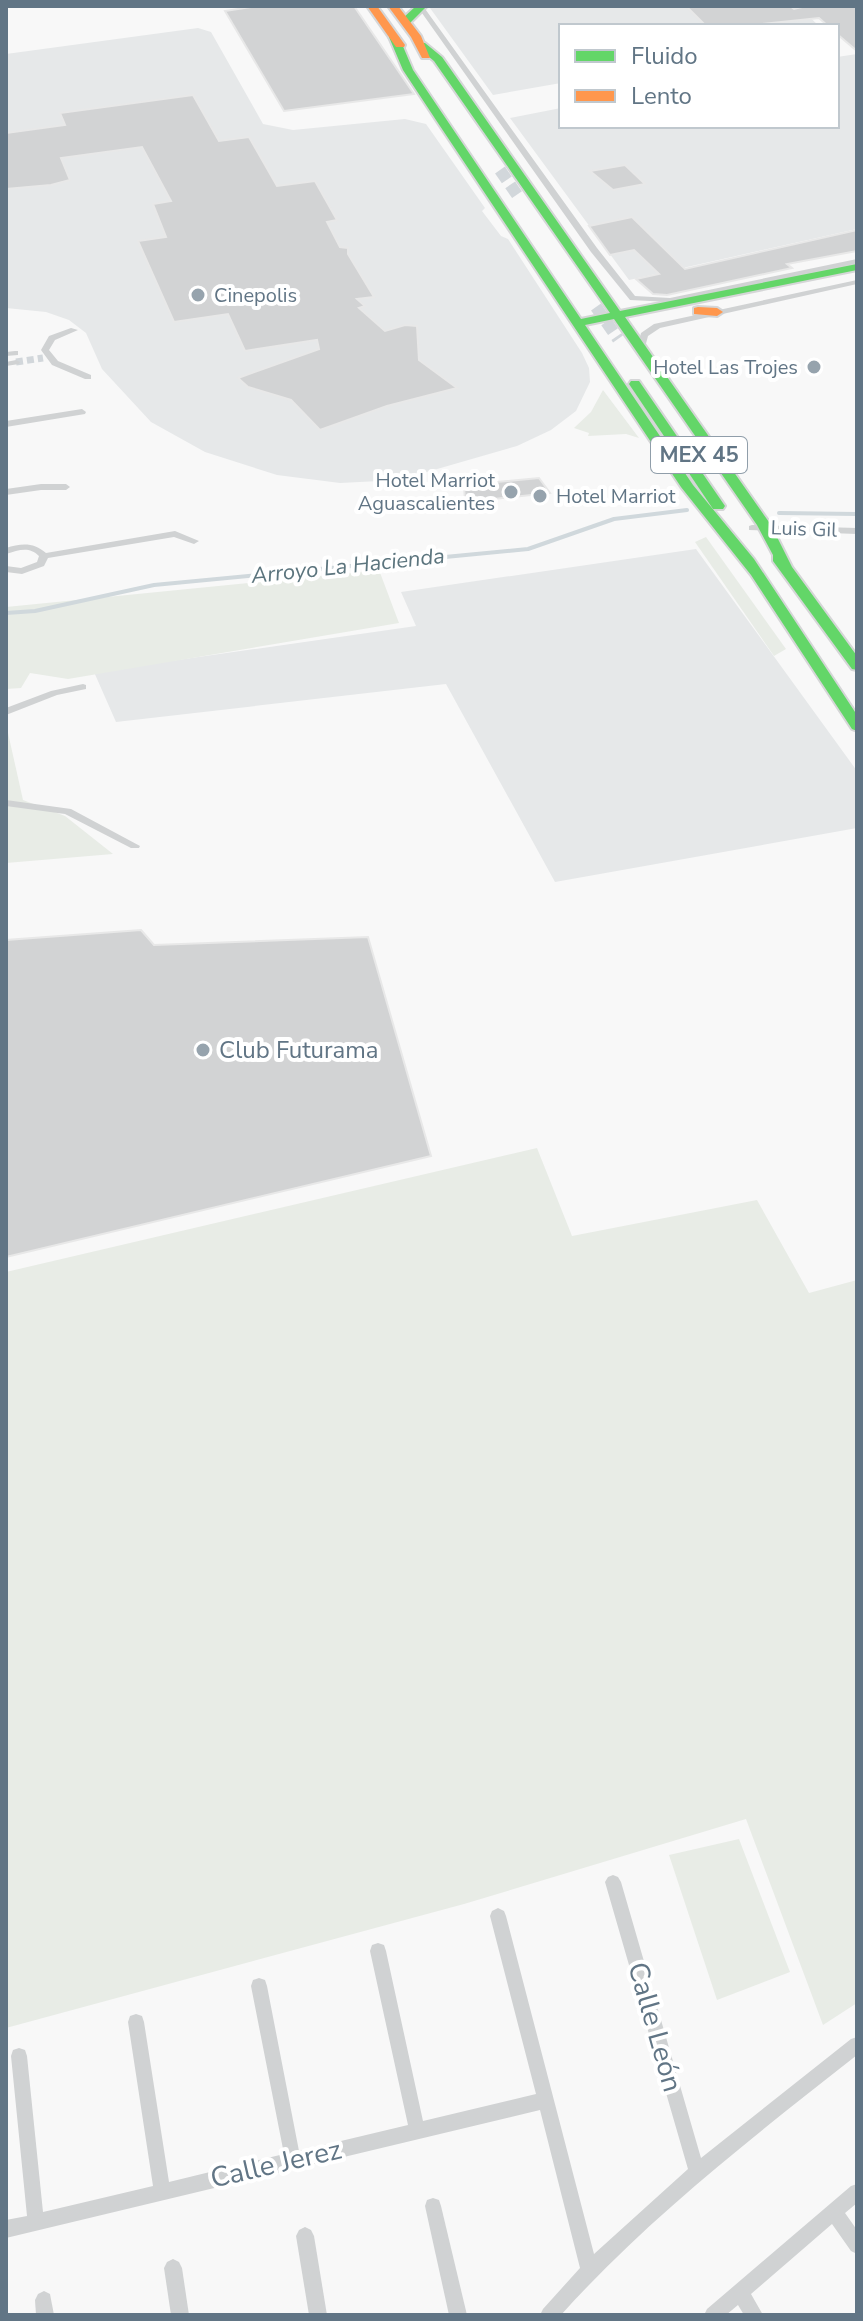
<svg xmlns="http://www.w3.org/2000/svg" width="863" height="2321" font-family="'Nunito Sans',sans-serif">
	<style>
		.built { fill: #e6e8e9 }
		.green { fill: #e8ece6 }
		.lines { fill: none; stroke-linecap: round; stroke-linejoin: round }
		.stream { stroke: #d0d8dc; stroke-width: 4 }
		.building { fill: #d2d3d4; stroke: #e8e8e8; stroke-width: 2 }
		.street-tunnel { stroke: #d2d7db; stroke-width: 7; stroke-dasharray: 7 4; stroke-linecap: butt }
		.primary-tunnel { stroke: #d2d7db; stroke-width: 12; stroke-dasharray: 12 6; stroke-linecap: butt }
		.fast-casing { stroke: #d5d6d7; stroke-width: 4 }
		.slow-casing { stroke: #d5d6d7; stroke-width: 4 }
		.street { fill: #d0d2d3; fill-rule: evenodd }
		.fast { fill: #63d668; fill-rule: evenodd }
		.slow { fill: #ff974d; fill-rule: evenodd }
		.poi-dot { fill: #96a3ad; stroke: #fff; stroke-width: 3 }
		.labels { text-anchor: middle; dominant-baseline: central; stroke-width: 8; stroke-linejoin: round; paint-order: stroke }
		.far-poi-label { font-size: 20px; fill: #617585; stroke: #fff; text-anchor: start }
		.far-street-label { font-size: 20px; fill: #617585; stroke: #fff }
		.shield { fill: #fff; stroke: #909eaa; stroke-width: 2 }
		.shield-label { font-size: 22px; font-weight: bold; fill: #617585 }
		.far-water-label { font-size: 22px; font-style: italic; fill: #5c757e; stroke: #fff }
		.poi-label { font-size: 24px; fill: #617585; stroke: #fff; text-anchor: start }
		.near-street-label { font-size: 28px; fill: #617585; stroke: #fff }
	</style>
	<rect width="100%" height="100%" fill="#f8f8f8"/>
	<!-- built -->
	<g class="built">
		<polygon points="445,6 798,6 819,26 561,26 561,83 493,95 430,8"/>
		<polygon points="198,28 211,32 263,124 293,130 405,119 426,124 485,208 482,211 501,236 508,239 582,353 589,368 590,382 576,411 551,430 517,446 399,480 340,483 277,475 205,452 151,422 102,369 86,333 69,320 46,312 6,308 6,54"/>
		<polygon points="857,54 857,229 629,280 510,118 561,108 561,126 837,126 837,57"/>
		<polygon points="696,549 857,771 857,828 555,882 446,684 116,722 94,672 416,626 401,592"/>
	</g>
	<!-- green -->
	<g class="green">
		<polygon points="603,390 639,438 626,434 588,436 589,433 574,428 591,412"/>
		<polygon points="706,537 786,649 774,656 695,542"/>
		<polygon points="379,570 399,623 68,679 30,673 21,688 6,689 6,607"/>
		<polygon points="6,724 23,800 65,816 113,854 6,863"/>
		<polygon points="537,1148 572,1236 757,1200 809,1293 857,1280 857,2003 823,2025 746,1819 464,1904 6,2028 6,1272"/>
		<polygon points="739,1839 790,1972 717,2000 669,1855"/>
	</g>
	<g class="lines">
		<!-- stream -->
		<g class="stream">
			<polyline points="779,513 857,514"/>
			<polyline points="6,613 35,611 154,585 528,549 614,519 687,510"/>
		</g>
	</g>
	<!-- building -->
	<g class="building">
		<polygon points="257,6 354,6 414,94 284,111 225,11"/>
		<polygon points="686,6 790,6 794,9 806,6 857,6 857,51 837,34 837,26 828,26 819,18 744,26 706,26"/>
		<polygon points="193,95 219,141 249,137 277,186 315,181 337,220 327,222 340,247 348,248 348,254 374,297 357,299 365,306 359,308 385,331 405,325 417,326 419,360 457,388 387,406 320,430 291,400 248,387 238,378 319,349 317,340 245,351 228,314 174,322 138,241 166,237 153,204 171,201 142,147 61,158 70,180 51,185 6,189 6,133 65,125 60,113"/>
		<polygon points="625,165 645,184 613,190 590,171"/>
		<polygon points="632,217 685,269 857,230 857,251 787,264 792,268 667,295 653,294 636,279 659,274 634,250 610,255 589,226"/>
		<polygon points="539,478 550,493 465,502 464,485"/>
		<polygon points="141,930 154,945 368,937 431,1156 6,1257 6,940"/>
	</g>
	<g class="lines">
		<!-- street-tunnel -->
		<polyline class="street-tunnel" points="16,362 43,358"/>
		<!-- primary-tunnel -->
		<g class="primary-tunnel">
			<polyline points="500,170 520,199"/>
			<polyline points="596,307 618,339"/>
		</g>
		<!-- fast casing -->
		<g class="fast-casing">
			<g id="fast">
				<polygon points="416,6 426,7 410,23 402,23 402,19"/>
				<polygon points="394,34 399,37 413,70 581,319 610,313 434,61 417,47 417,43 425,43 442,57 620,311 857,264 857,270 625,317 771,525 792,567 857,656 857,670 852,669 773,561 773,555 757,525 614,319 585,325 693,485 754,559 857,715 857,731 852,729 751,575 681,487 436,120 403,70 389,37"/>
				<polygon points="631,381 639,381 725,506 723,509 713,509 629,384"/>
			</g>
		</g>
		<!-- slow casing -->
		<g class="slow-casing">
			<g id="slow">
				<polygon points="367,6 377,6 405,45 404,47 396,47"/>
				<polygon points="388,6 398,6 421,36 430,58 422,58 411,37"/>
				<polygon points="698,307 717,308 723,312 717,316 694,314 694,308"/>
			</g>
		</g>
		<!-- street -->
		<g class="street">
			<polygon points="417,6 423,6 597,248 635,296 670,298 857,259 857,263 670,302 630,300 591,252"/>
			<polygon points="857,280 857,284 660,328 648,336 644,351 637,349 641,333 654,324"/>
			<polygon points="71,328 78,330 55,340 49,350 58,361 91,375 91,379 85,379 52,365 41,350 49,336"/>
			<polygon points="15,351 18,351 18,355 6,356 6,352"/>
			<polygon points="16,360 20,362 19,364 6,366 6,362"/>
			<polygon points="82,409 86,412 85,414 6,427 6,421"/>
			<polygon points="41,484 66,484 70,487 66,490 41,490 6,495 6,489"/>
			<polygon points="752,525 857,528 857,534 749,530 749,526"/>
			<path d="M175,531L199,541L194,544L174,537L48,558L44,566L22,574L6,572V566L21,568L37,562L39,556C29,546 19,550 6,554V548C21,543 34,542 46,553Z"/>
			<polygon points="83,684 86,685 86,689 57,695 6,715 6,708 51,691"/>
			<polygon points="6,800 71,809 140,846 139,848 131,848 65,814 6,806"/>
			<path d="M613,1875L618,1877L621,1882L701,2158L851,2039L857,2037V2055C753,2137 649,2217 561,2315H540L543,2309L580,2268L540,2110L6,2238V2220L27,2216L11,2056L13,2050L19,2048L25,2050L27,2056L43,2212L153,2186L128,2022L130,2016L136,2014L142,2016L144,2022L169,2182L284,2154L251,1986L253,1980L259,1978L265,1980L267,1986L299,2151L408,2125L370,1951L372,1945L378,1943L384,1945L386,1951L423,2121L536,2094L490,1916L492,1911L498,1908L504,1911L506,1916L594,2254L688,2169L605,1882L608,1877Z"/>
			<polygon points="857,2184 857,2203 845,2213 857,2230 857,2254 851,2251 832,2224 751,2294 763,2315 744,2315 738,2305 726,2315 704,2315 707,2309 851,2186"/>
			<polygon points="433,2198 439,2200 441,2206 467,2315 449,2315 425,2206 427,2200"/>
			<polygon points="305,2227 311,2230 314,2236 327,2315 309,2315 296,2236 299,2230"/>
			<polygon points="173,2259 179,2262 182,2268 189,2315 171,2315 164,2268 167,2262"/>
			<polygon points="44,2291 50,2294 54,2315 36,2315 35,2300 38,2294"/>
		</g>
		<!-- fast -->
		<use href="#fast" class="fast"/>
		<!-- slow -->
		<use href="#slow" class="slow"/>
	</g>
	<!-- markers -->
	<g class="poi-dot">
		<circle cx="198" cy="295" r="8"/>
		<circle cx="814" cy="367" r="8"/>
		<circle cx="511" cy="492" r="8"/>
		<circle cx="540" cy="496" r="8"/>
		<circle cx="203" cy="1050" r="8"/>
	</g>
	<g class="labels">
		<!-- far-poi labels -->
		<g class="far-poi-label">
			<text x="214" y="295">Cinepolis</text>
			<text x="798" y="367" text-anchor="end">Hotel Las Trojes</text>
			<text x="495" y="480" text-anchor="end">Hotel Marriot<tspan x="495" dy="23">Aguascalientes</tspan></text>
			<text x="556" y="496">Hotel Marriot</text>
		</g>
		<!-- far-street labels -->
		<g class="far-street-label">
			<text transform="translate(804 529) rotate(2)">Luis Gil</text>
		</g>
		<!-- shield labels -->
		<rect class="shield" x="651" y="437" width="96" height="36" rx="6"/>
		<g class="shield-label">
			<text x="699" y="455">MEX 45</text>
		</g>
		<!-- far-water labels -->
		<g class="far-water-label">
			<text transform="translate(348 566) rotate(-6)">Arroyo La Hacienda</text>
		</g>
		<!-- poi labels -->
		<g class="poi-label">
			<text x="219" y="1050">Club Futurama</text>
		</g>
		<!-- near-street labels -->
		<g class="near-street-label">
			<text transform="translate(655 2027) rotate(74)">Calle León</text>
			<text transform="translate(276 2164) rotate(-13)">Calle Jerez</text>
		</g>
	</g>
	<!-- border -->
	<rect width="863" height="2321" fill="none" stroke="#617585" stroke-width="16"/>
	<!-- legend -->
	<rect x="559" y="24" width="280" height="104" fill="#ffffff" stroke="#c0c8ce" stroke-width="2"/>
	<rect x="575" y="50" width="40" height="12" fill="#63d668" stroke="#c0c8ce" stroke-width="2"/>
	<text x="631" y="64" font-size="24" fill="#617585">Fluido</text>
	<rect x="575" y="90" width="40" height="12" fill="#ff974d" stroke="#c0c8ce" stroke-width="2"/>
	<text x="631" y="104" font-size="24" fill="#617585">Lento</text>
</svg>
